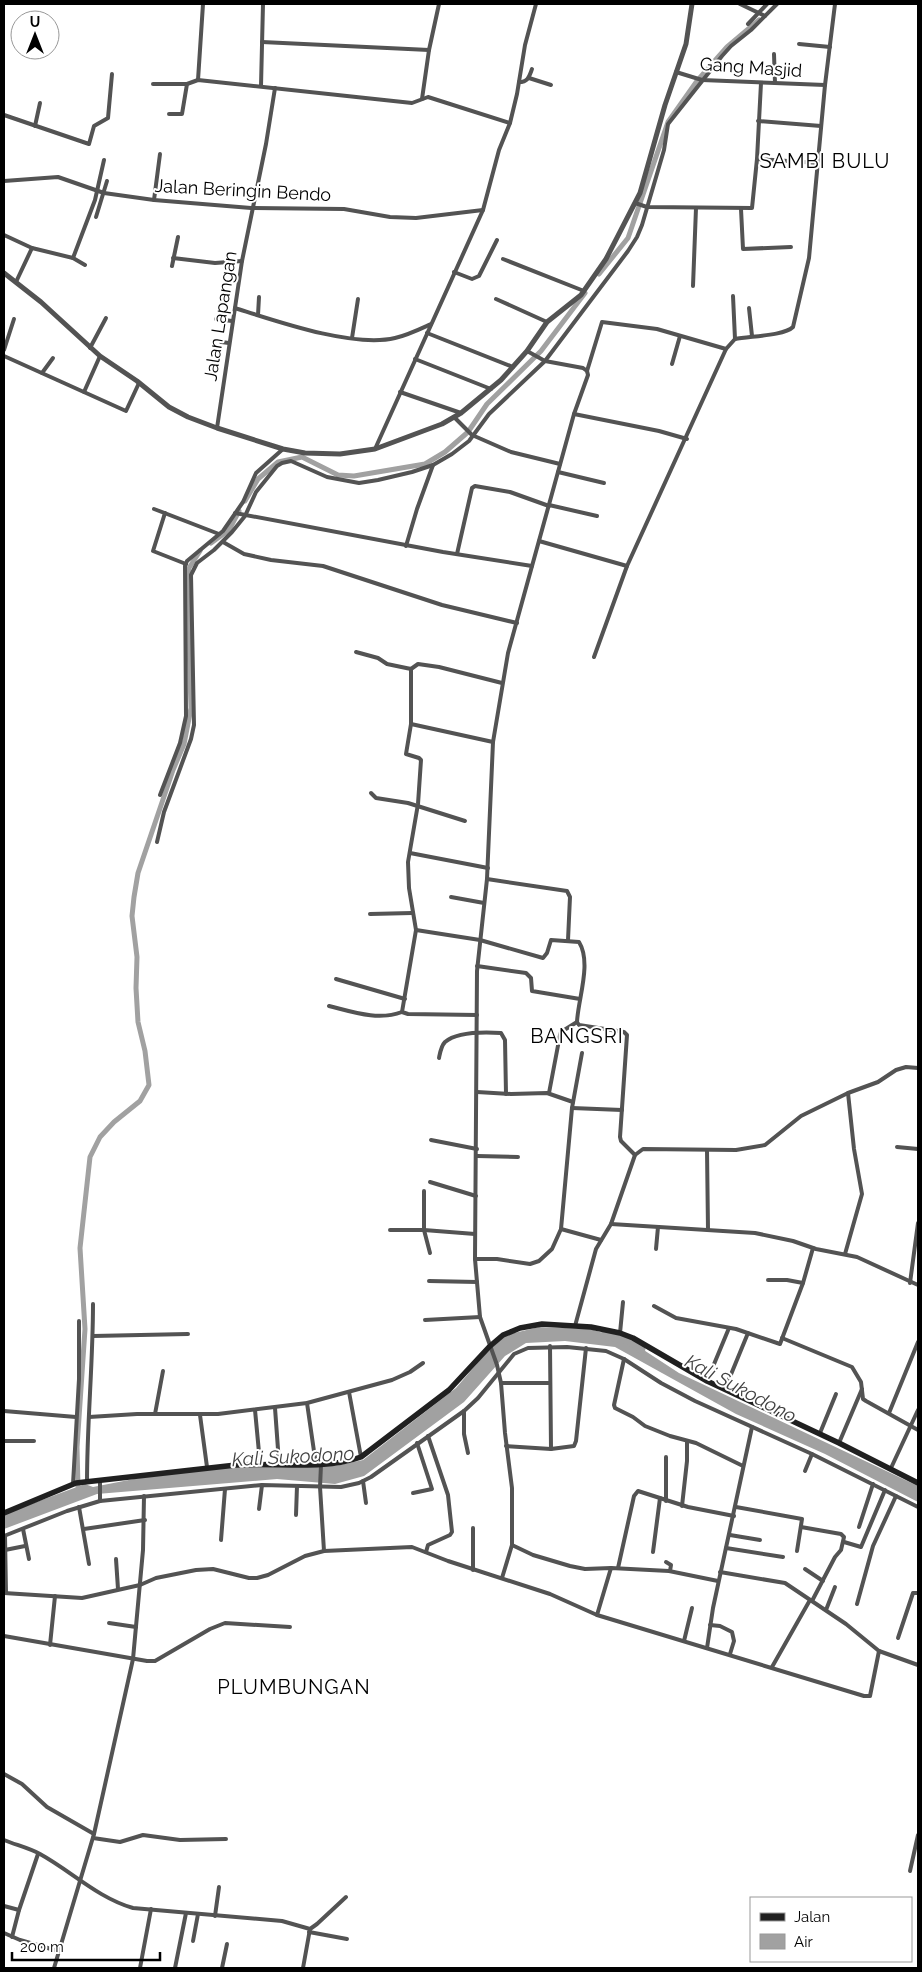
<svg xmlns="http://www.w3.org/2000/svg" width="922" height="1972" font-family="Raleway,sans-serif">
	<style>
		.water { fill: #a1a1a1 }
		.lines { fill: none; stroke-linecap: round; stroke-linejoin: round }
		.canal { stroke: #a1a1a1; stroke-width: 5 }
		.river { stroke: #a1a1a1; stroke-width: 9 }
		.minor { stroke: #535353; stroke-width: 4 }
		.tertiary { stroke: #535353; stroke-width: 5 }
		.secondary { stroke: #202020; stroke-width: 5.5 }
		.labels { text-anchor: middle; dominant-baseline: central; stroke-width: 4; stroke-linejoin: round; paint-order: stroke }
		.street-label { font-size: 18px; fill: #000; stroke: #fff }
		.water-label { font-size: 19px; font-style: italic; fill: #424242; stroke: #fff }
		.quarter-label { font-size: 20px; letter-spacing: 1px; fill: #000; stroke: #fff }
	</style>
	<rect width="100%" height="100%" fill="#fff"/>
	<!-- water -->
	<polygon class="water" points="539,1327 591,1329 633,1343 679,1373 918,1486 918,1502 825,1454 736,1414 615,1347 565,1341 526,1343 505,1356 464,1402 364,1476 335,1484 277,1479 97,1494 4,1529 4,1514 85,1484 93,1487 139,1478 252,1465 335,1466 363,1460 456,1388 486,1353 506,1335"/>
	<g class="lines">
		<!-- canal -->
		<g class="canal">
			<polyline points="599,274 628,238 668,122 697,81 727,47 759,20"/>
			<polyline points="245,501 258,479 278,462 302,457 338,475 354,476 425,464 445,452 468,432 487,404 541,351 585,293"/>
			<polyline points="211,543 229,530 239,511"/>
			<polyline points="78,1487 77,1447 85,1329 80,1248 90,1157 100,1137 114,1122 140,1101 149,1085 145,1051 138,1022 136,988 137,957 132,916 134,897 138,873 173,770 184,744 191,708 187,579 189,568 200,551"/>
		</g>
		<!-- river -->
		<polyline class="river" points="605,1335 629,1340 641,1349"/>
		<!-- minor -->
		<g class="minor">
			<polyline points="740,4 765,16"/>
			<polyline points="748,24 767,4"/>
			<polyline points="262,42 429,50 439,4"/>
			<polyline points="799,44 830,47"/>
			<polyline points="774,54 775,83"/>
			<polyline points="676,72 702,80 825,85"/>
			<polyline points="529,78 551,85"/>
			<polyline points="198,80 203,4"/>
			<path d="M519,82C528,82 529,77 532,69"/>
			<polyline points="153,84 187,84"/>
			<polyline points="261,86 263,4"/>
			<polyline points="422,99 429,50"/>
			<polyline points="169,114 182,114 187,84 198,80 412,103 428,97 510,123"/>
			<polyline points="4,115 89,144 94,126 108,118 112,74"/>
			<polyline points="758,121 821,126"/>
			<polyline points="35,126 40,103"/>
			<polyline points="757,159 818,163"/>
			<polyline points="4,181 58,177 104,193 154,200 251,208 344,209 390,217 416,218 483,210"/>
			<polyline points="154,200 160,154"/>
			<polyline points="635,203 647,207 752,208 757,159 761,83"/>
			<polyline points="741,209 743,249 791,247"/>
			<polyline points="96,217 107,181"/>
			<polyline points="4,235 32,248 73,258 85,265"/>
			<polyline points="73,258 95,200 104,160"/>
			<polyline points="173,258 215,263 242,261"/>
			<polyline points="503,259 584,291"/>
			<polyline points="172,266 178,237"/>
			<polyline points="454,272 472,279 479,276 497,240"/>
			<polyline points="16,282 32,248"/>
			<polyline points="693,286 696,208"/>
			<polyline points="733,296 735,339"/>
			<polyline points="496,299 547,322"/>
			<path d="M235,308C276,321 353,348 395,338C408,335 420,329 431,324"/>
			<polyline points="749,308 752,336"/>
			<polyline points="258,315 259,297"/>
			<polyline points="216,319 232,321"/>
			<polyline points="427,333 513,367"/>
			<polyline points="352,338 358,299"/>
			<polyline points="221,342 229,343"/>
			<polyline points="90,348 106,318"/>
			<polyline points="4,350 14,319"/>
			<polyline points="4,356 126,411 139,383"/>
			<polyline points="415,359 491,389"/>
			<polyline points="672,364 680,336"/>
			<polyline points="587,371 602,322 657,329 726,349"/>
			<polyline points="42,373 53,358"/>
			<polyline points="84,392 100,356"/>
			<polyline points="400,392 461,413"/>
			<polyline points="574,414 659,431 687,439"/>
			<polyline points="454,417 472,435 511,452 560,464"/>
			<polyline points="217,428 242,261 266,144 275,88"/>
			<polyline points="375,449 483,210 499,150 510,123 517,94 525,45 536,4"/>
			<polyline points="558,472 604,483"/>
			<polyline points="549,505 597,516"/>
			<polyline points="154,509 219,534"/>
			<polyline points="165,513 153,551 186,564"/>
			<polyline points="235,513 443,552 532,566"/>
			<polyline points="539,541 627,566"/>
			<polyline points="223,542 244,554 271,560 323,566 442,605 517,623"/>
			<polyline points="406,546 417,509 433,465"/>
			<polyline points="457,554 472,488 475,486 510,492 549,506"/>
			<polyline points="356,652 378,658 387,664 411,669 418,664 439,667 502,683"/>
			<path d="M594,657L627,566L726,349L735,339C749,336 784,336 793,327L809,258L825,85L835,4"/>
			<polyline points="411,669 411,724 406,754 419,758 421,760 418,804 408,862 409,888 416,930 402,1012 408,1014 477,1015"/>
			<polyline points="411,724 493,742"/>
			<polyline points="371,793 376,798 408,803 465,821"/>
			<polyline points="160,795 180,743 186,716 185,566 187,561 223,531 243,502 256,473 283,449"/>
			<polyline points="157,842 164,812 191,739 194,725 191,575 197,563 214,550 232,532 245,516 256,492 277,466 282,463 291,461 327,477 359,483 378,480 412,472 433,465 452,454 469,441 489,414 545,361 628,251 637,237 642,225 664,150 668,124 722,56 731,46 751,30 777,4"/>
			<polyline points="410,853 488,868"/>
			<polyline points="487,879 567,891 570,897 568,940"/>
			<polyline points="451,897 484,903"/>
			<polyline points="370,914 412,913"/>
			<path d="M416,930L480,940L543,958L547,953L551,940L579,942C592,963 578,999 577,1022L579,1025L624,1032L627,1035L620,1137L621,1141L635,1155"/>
			<polyline points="477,966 526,973 531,978 532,991 580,999"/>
			<polyline points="336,979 405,999"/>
			<path d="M329,1006C353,1012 378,1021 402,1012"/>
			<path d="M439,1058C440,1053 441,1046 445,1042C458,1031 485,1032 501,1033L505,1040L506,1094"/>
			<polyline points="477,1092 511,1094 547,1093 573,1102"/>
			<polyline points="549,1093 560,1035 561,1032 577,1022"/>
			<polyline points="572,1108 622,1110"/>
			<polyline points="431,1140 477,1149"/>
			<polyline points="897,1147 918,1149"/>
			<polyline points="707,1150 708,1230"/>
			<polyline points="477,1156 518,1157"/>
			<polyline points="430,1182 476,1196"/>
			<polyline points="424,1191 424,1230 430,1253"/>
			<polyline points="611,1224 755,1233 793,1241 816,1249 857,1257 918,1285"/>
			<polyline points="561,1229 601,1240"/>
			<polyline points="390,1230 424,1230 475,1234"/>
			<polyline points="656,1249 658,1227"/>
			<polyline points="845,1254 862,1194 854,1149 848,1093"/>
			<polyline points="475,1259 497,1259 530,1264 539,1261 552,1249 561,1229 572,1108 582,1053"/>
			<polyline points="768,1280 787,1280 803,1283"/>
			<polyline points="429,1281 477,1282"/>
			<polyline points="910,1283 918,1223"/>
			<polyline points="654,1306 676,1318 736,1329 780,1344 803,1283 813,1248"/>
			<polyline points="425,1320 480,1317"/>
			<polyline points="575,1326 596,1249 611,1224 635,1155 643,1149 736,1150 765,1145 801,1116 848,1093 878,1082 896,1070 906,1067 918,1068"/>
			<polyline points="620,1333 623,1302"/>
			<polyline points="93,1336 188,1334"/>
			<polyline points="782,1338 852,1367 861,1382 863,1399 866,1401 918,1430"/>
			<polyline points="550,1346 551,1449"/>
			<polyline points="624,1359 614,1405 615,1408 633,1417 645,1426 670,1436 696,1443 743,1466"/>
			<polyline points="707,1381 729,1328"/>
			<polyline points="501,1383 550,1383"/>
			<polyline points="725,1389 748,1333"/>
			<polyline points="349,1392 361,1457"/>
			<polyline points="307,1403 316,1465"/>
			<polyline points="275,1408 279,1463"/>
			<polyline points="255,1410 260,1463"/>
			<polyline points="4,1411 76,1417"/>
			<polyline points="464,1411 464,1434 468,1453"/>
			<polyline points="889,1413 918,1342"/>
			<polyline points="155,1414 163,1371"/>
			<polyline points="200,1415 207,1467"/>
			<polyline points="89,1417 137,1414 218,1414 307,1403 392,1380 410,1372 423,1363"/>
			<polyline points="820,1433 836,1394"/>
			<polyline points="4,1441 34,1441"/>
			<polyline points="839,1443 862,1389"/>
			<polyline points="506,1446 551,1449 574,1446 576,1441 586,1348"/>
			<polyline points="666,1457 666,1501"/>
			<polyline points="321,1465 320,1487 324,1551"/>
			<polyline points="891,1468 918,1410"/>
			<polyline points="805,1471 812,1454"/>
			<polyline points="100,1481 100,1501"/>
			<polyline points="363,1481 366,1503"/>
			<path d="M87,1482C87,1423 93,1363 93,1304"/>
			<polyline points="73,1484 79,1379 79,1321"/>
			<polyline points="413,1493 432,1489 417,1443"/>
			<polyline points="682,1506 687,1461 687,1441"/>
			<polyline points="79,1507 89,1564"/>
			<polyline points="736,1507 802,1519 797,1551"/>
			<polyline points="259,1509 262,1485"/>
			<polyline points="296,1515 297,1486"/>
			<polyline points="801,1527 841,1534 844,1537 841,1550 835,1557 812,1601"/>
			<polyline points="859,1527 873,1484"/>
			<polyline points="23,1529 29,1559"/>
			<polyline points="84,1529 145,1520"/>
			<polyline points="730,1535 760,1540"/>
			<polyline points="4,1536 67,1511 100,1501 262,1485 341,1487 359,1483 371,1477 464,1411 478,1398 514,1354 528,1348 567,1347 606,1351 624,1359 661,1383 695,1401 812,1454 918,1507"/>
			<polyline points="5,1536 6,1593"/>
			<polyline points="221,1540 225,1489"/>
			<polyline points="844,1542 861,1547 885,1490"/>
			<polyline points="512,1545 533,1555 570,1566 585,1569 611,1568 669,1571 718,1581"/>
			<polyline points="726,1548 783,1557"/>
			<polyline points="5,1550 25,1546"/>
			<polyline points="426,1552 428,1545 450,1535 452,1532 448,1495 428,1436"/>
			<polyline points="653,1552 660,1498"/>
			<polyline points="116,1559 118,1589"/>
			<polyline points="666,1562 671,1565 670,1571"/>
			<polyline points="618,1568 634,1496 638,1491 688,1507 734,1516"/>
			<polyline points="805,1569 823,1581"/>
			<polyline points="473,1570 473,1528"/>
			<polyline points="720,1572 785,1583 846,1624 879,1651 918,1665"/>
			<polyline points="502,1578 512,1545 512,1488 505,1433 501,1383 497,1365 480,1317 475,1259 477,971 487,879 493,742 508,653 574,414 588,375 587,371 583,368 545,361 527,351"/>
			<polyline points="4,1593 82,1598 140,1585 156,1578 196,1570 213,1569 249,1578 257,1578 268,1575 305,1556 324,1551 412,1547 448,1561 550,1594 597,1615 864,1696 870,1696 879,1651"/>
			<polyline points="857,1604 873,1546 896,1496"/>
			<polyline points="826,1610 835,1587"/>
			<polyline points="597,1615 611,1568"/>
			<polyline points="109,1623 136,1627"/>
			<polyline points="710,1625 720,1626 732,1632 734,1641 730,1654"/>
			<polyline points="4,1636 147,1661 155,1661 210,1629 225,1623 290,1627"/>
			<polyline points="898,1638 913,1593 918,1593"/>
			<polyline points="684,1641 692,1608"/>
			<polyline points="50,1645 55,1596"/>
			<polyline points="707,1648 713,1608 752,1427"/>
			<polyline points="772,1667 810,1600"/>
			<polyline points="4,1774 22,1784 47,1807 94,1834"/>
			<polyline points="93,1838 120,1842 143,1835 180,1840 226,1839"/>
			<path d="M4,1840C16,1845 29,1848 40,1854C71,1871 98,1898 133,1908L282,1921L310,1929L317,1924L346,1897"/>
			<polyline points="910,1871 918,1835"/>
			<polyline points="4,1906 19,1910"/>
			<polyline points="215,1916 219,1887"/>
			<polyline points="309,1932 347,1939"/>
			<polyline points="4,1933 20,1940 58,1951"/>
			<polyline points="12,1937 19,1910 38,1854"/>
			<polyline points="193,1941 198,1914"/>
			<polyline points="54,1968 94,1834 133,1659 143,1550 144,1496"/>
			<polyline points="140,1968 151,1909"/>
			<polyline points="175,1968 186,1913"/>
			<polyline points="222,1968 227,1944"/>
			<polyline points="303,1968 310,1929"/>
		</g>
		<!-- tertiary -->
		<polyline class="tertiary" points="4,273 41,302 100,356 137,381 169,407 188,417 217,428 283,449 305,453 340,454 375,449 442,424 461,413 501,380 527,351 547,322 581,295 606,259 640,193 665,105 686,44 692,4"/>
		<!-- secondary -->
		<path class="secondary" d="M4,1513L76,1483L236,1465C277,1462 322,1471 361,1457L449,1390L489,1347L503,1335L520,1328L542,1324L591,1327L620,1333L633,1338L707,1381L839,1443L918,1483"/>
	</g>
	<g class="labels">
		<!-- street labels -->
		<g class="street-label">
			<text transform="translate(751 67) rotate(4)">Gang Masjid</text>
			<text transform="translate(243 190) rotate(3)">Jalan Beringin Bendo</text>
			<text transform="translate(220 316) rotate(-81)">Jalan Lapangan</text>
		</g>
		<!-- water labels -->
		<g class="water-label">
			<text transform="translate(741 1388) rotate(28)">Kali Sukodono</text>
			<text transform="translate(293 1456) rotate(-3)">Kali Sukodono</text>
		</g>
		<!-- quarter labels -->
		<g class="quarter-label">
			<text x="825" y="161">SAMBI BULU</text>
			<text x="577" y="1036">BANGSRI</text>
			<text x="294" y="1687">PLUMBUNGAN</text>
		</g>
	</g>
	<!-- border -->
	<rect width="922" height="1972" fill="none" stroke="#000000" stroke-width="10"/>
	<!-- legend -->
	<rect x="750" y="1897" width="162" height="65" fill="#ffffff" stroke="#999999"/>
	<rect x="760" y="1913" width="25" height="8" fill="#202020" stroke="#999999"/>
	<text x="794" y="1922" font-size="15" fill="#000000">Jalan</text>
	<rect x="760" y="1934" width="25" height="15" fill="#a1a1a1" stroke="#999999"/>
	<text x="794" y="1947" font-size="15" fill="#000000">Air</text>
	<!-- north arrow -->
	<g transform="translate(35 35)"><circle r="24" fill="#ffffff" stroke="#999999"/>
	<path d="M0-4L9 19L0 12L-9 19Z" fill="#000000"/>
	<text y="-8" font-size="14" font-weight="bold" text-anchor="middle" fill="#000000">U</text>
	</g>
	<!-- scale -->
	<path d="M12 1952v8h148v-8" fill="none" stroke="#000000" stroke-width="2.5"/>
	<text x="20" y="1952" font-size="15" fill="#000000" stroke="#ffffff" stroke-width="4" paint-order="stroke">200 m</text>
</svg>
